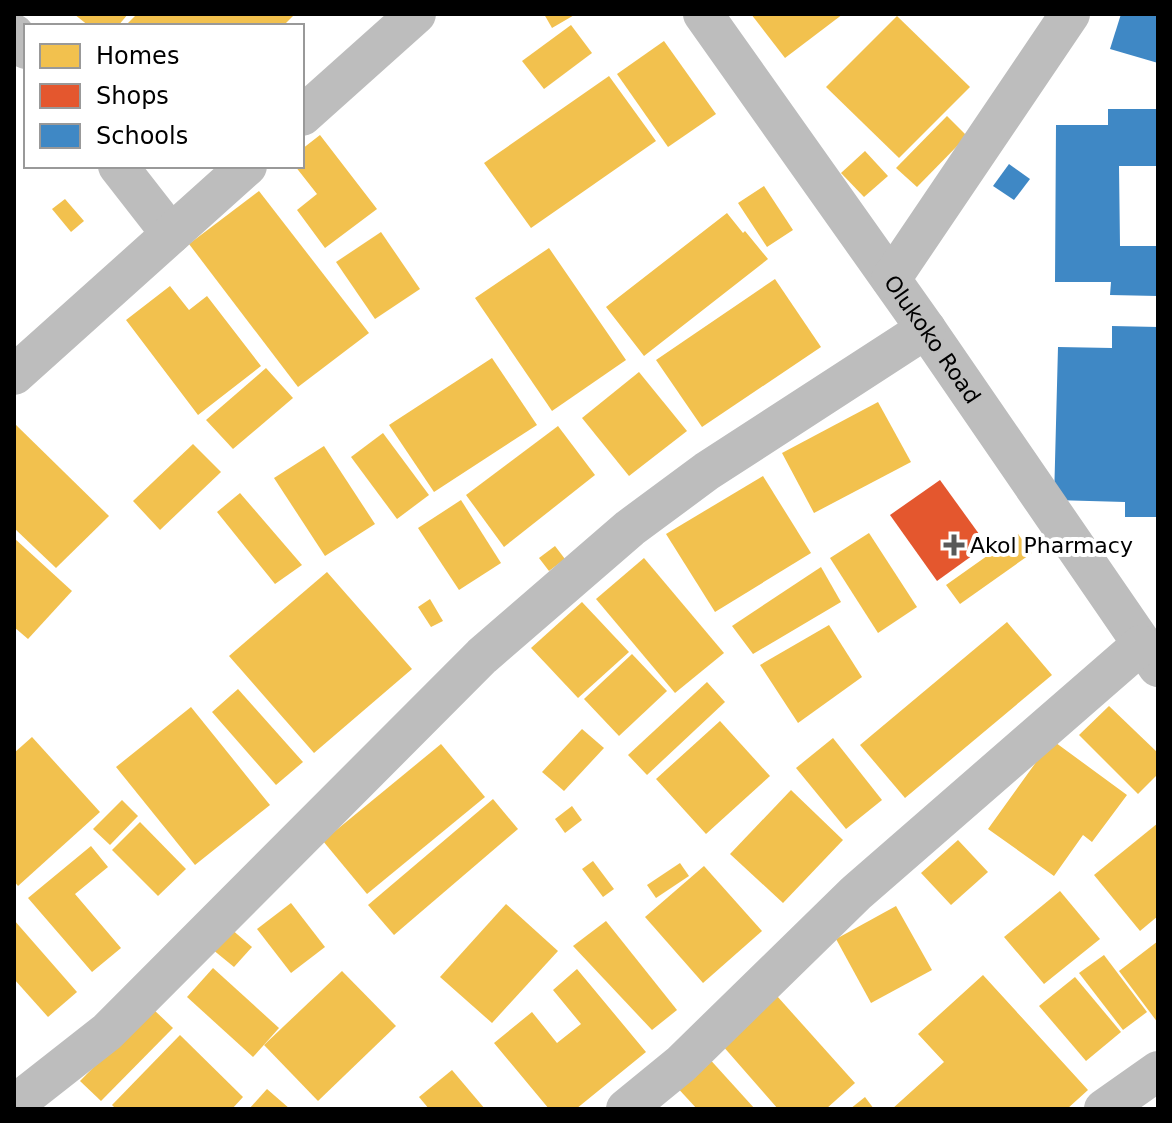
<svg xmlns="http://www.w3.org/2000/svg" width="1172" height="1123" font-family="'DejaVu Sans',sans-serif">
	<style>
		.homes { fill: #f2c14e }
		.shops { fill: #e4572e }
		.schools { fill: #3f88c5 }
		.lines { fill: none; stroke-linecap: round; stroke-linejoin: round }
		.minor { stroke: #bdbdbd; stroke-width: 40 }
		.poi-dot { fill: #595959; stroke: #fff; stroke-width: 3 }
		.labels { text-anchor: middle; dominant-baseline: central; stroke-width: 8; stroke-linejoin: round; paint-order: stroke }
		.street-label { font-size: 22px; fill: #000; stroke: #fff }
		.poi-label { font-size: 22px; fill: #000; stroke: #fff; text-anchor: start }
	</style>
	<rect width="100%" height="100%" fill="#fff"/>
	<!-- homes -->
	<g class="homes">
		<polygon points="74,14 128,14 118,26 89,26"/>
		<polygon points="137,14 295,14 283,26 125,26"/>
		<polygon points="544,14 576,14 552,28"/>
		<polygon points="751,14 843,14 785,58"/>
		<polygon points="897,16 970,87 899,158 826,87"/>
		<polygon points="571,25 592,53 544,89 522,61"/>
		<polygon points="664,41 716,114 668,147 617,74"/>
		<polygon points="609,76 656,141 531,228 484,163"/>
		<polygon points="947,116 967,136 917,187 896,168"/>
		<polygon points="320,135 377,209 325,248 297,210 317,194 295,166 302,166 302,149"/>
		<polygon points="865,151 888,176 864,197 841,173"/>
		<polygon points="764,186 793,230 767,247 738,203"/>
		<polygon points="259,191 369,333 298,387 189,244"/>
		<polygon points="65,199 84,221 71,232 52,209"/>
		<polygon points="727,213 743,233 745,231 768,259 644,356 606,307"/>
		<polygon points="381,232 420,289 375,319 336,262"/>
		<polygon points="549,248 626,360 552,411 475,298"/>
		<polygon points="775,279 821,347 702,427 656,360"/>
		<polygon points="170,286 189,310 207,296 261,366 198,415 126,320"/>
		<polygon points="492,358 537,425 434,492 389,425"/>
		<polygon points="266,368 293,398 233,449 206,420"/>
		<polygon points="639,372 687,431 629,476 582,418"/>
		<polygon points="878,402 911,462 814,513 782,453"/>
		<polygon points="14,423 109,516 56,568 14,528"/>
		<polygon points="558,426 595,475 504,547 466,495"/>
		<polygon points="383,433 429,495 397,519 351,457"/>
		<polygon points="193,444 221,472 160,530 133,501"/>
		<polygon points="324,446 375,524 325,556 274,478"/>
		<polygon points="763,476 811,553 715,612 666,534"/>
		<polygon points="240,493 302,565 275,584 217,512"/>
		<polygon points="461,500 501,563 459,590 418,528"/>
		<polygon points="869,533 917,607 878,633 830,558"/>
		<polygon points="1018,534 1032,553 960,604 946,585"/>
		<polygon points="14,538 72,591 28,639 14,627"/>
		<polygon points="555,546 565,559 549,571 539,558"/>
		<polygon points="644,558 724,653 675,693 596,599"/>
		<polygon points="821,567 841,602 753,654 732,626"/>
		<polygon points="327,572 412,669 314,753 229,656"/>
		<polygon points="430,599 443,621 431,627 418,607"/>
		<polygon points="582,602 629,652 578,698 531,648"/>
		<polygon points="1007,622 1052,675 905,798 860,745"/>
		<polygon points="829,625 862,677 798,723 760,665"/>
		<polygon points="632,654 667,691 619,736 584,699"/>
		<polygon points="707,682 725,702 647,775 628,755"/>
		<polygon points="238,689 303,762 276,785 212,712"/>
		<polygon points="1109,706 1158,753 1158,774 1138,794 1079,735"/>
		<polygon points="191,707 270,805 195,865 116,767"/>
		<polygon points="720,721 770,776 706,834 656,779"/>
		<polygon points="582,729 604,748 564,791 542,772"/>
		<polygon points="32,737 100,812 18,886 14,881 14,753"/>
		<polygon points="833,738 882,800 846,829 796,768"/>
		<polygon points="1052,740 1127,795 1092,842 1083,835 1054,876 988,829"/>
		<polygon points="441,744 485,797 367,894 323,841"/>
		<polygon points="791,790 843,840 783,903 730,854"/>
		<polygon points="493,799 518,829 394,935 368,905"/>
		<polygon points="122,800 138,816 110,845 93,829"/>
		<polygon points="572,806 582,820 565,833 555,819"/>
		<polygon points="140,822 186,869 158,896 112,850"/>
		<polygon points="1158,823 1158,916 1140,931 1094,875"/>
		<polygon points="958,840 988,872 951,905 921,873"/>
		<polygon points="91,846 108,867 75,894 121,948 92,972 28,898"/>
		<polygon points="593,861 614,889 603,897 582,869"/>
		<polygon points="680,863 689,876 656,898 647,885"/>
		<polygon points="704,866 762,931 703,983 645,917"/>
		<polygon points="1060,891 1100,939 1044,984 1004,937"/>
		<polygon points="291,903 325,947 291,973 257,929"/>
		<polygon points="506,904 558,951 492,1023 440,977"/>
		<polygon points="896,906 932,970 871,1003 836,939"/>
		<polygon points="14,920 77,992 48,1017 14,979"/>
		<polygon points="606,921 677,1010 652,1030 573,946"/>
		<polygon points="230,928 252,947 234,967 212,949"/>
		<polygon points="1158,941 1158,1023 1119,971"/>
		<polygon points="1104,955 1147,1012 1123,1030 1079,973"/>
		<polygon points="213,968 279,1028 253,1057 187,997"/>
		<polygon points="577,969 646,1052 576,1109 549,1109 494,1043 532,1012 557,1043 581,1024 553,990"/>
		<polygon points="342,971 396,1026 318,1101 264,1045"/>
		<polygon points="983,975 1088,1090 1067,1109 892,1109 944,1062 918,1034"/>
		<polygon points="1075,977 1121,1032 1086,1061 1039,1006"/>
		<polygon points="777,996 855,1083 826,1109 778,1109 722,1045"/>
		<polygon points="152,1008 173,1028 101,1101 80,1081"/>
		<polygon points="180,1035 243,1097 232,1109 116,1109 112,1105"/>
		<polygon points="706,1055 755,1109 697,1109 674,1084"/>
		<polygon points="452,1070 485,1109 429,1109 419,1097"/>
		<polygon points="267,1089 290,1109 249,1109"/>
		<polygon points="865,1097 874,1109 850,1109"/>
	</g>
	<!-- shops -->
	<polygon class="shops" points="940,480 987,545 937,581 890,515"/>
	<!-- schools -->
	<g class="schools">
		<polygon points="1121,14 1158,14 1158,63 1110,49"/>
		<polygon points="1108,109 1158,109 1158,166 1119,166 1120,246 1158,246 1158,296 1110,295 1111,282 1055,282 1056,125 1108,125"/>
		<polygon points="1009,164 1030,179 1014,200 993,186"/>
		<polygon points="1112,326 1158,327 1158,517 1125,517 1125,502 1054,500 1058,347 1112,348"/>
	</g>
	<g class="lines">
		<!-- minor -->
		<g class="minor">
			<path id="s1" d="M703,14L926,329L1158,667"/>
			<polyline points="14,34 26,49"/>
			<polyline points="302,116 416,14"/>
			<polyline points="118,166 171,234"/>
			<polyline points="891,279 1070,14"/>
			<polyline points="14,375 247,166"/>
			<polyline points="14,1105 107,1032 482,656 630,528 707,471 926,329"/>
			<polyline points="626,1109 681,1064 856,893 1141,645"/>
			<polyline points="1104,1109 1158,1071"/>
		</g>
	</g>
	<!-- markers -->
	<path class="poi-dot" d="M950 533h8v8h8v8h-8v8h-8v-8h-8v-8h8z"/>
	<g class="labels">
		<!-- street labels -->
		<g class="street-label">
			<text stroke="none"><textPath href="#s1" startOffset="398">Olukoko Road</textPath></text>
		</g>
		<!-- poi labels -->
		<g class="poi-label">
			<text x="970" y="545">Akol Pharmacy</text>
		</g>
	</g>
	<!-- border -->
	<rect width="1172" height="1123" fill="none" stroke="#000000" stroke-width="32"/>
	<!-- legend -->
	<rect x="24" y="24" width="280" height="144" fill="#ffffff" stroke="#999999" stroke-width="2"/>
	<rect x="40" y="44" width="40" height="24" fill="#f2c14e" stroke="#999999" stroke-width="2"/>
	<text x="96" y="64" font-size="24" fill="#000000">Homes</text>
	<rect x="40" y="84" width="40" height="24" fill="#e4572e" stroke="#999999" stroke-width="2"/>
	<text x="96" y="104" font-size="24" fill="#000000">Shops</text>
	<rect x="40" y="124" width="40" height="24" fill="#3f88c5" stroke="#999999" stroke-width="2"/>
	<text x="96" y="144" font-size="24" fill="#000000">Schools</text>
</svg>
